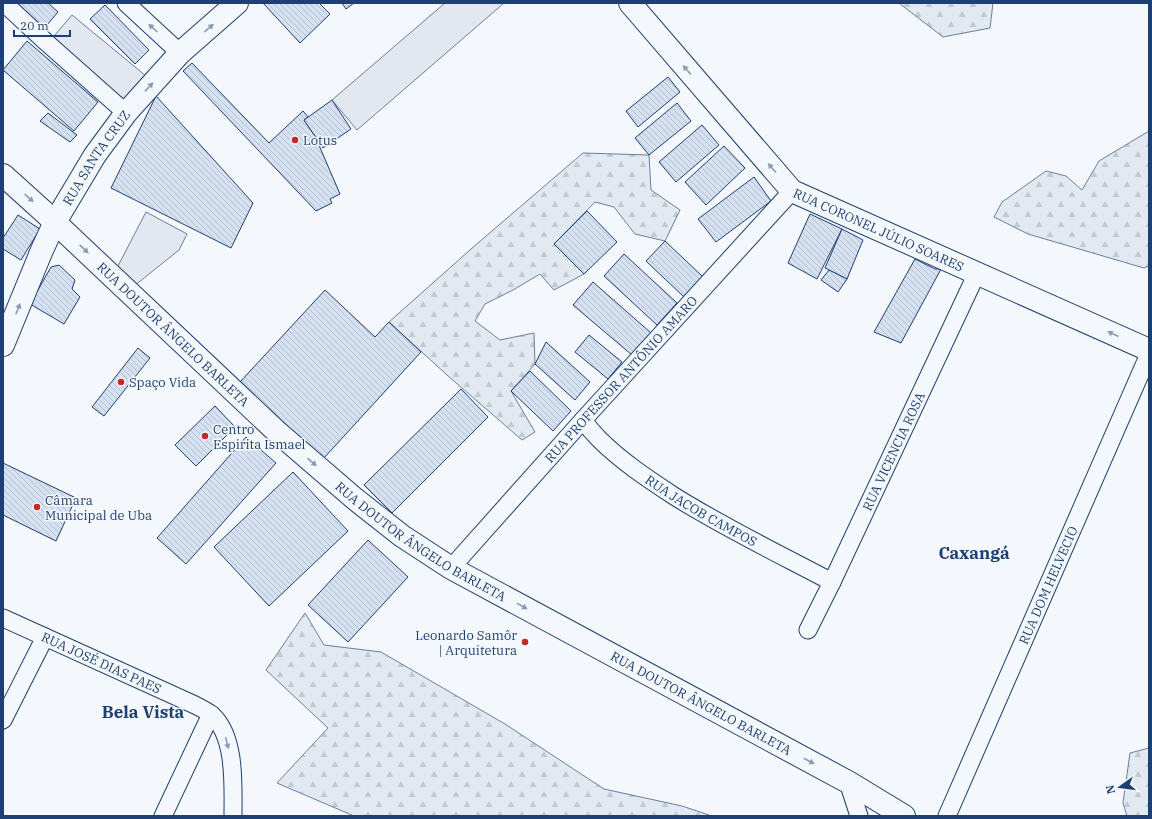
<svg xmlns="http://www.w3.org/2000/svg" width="1152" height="819" font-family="'IBM Plex Serif',serif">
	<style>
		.forest { fill: url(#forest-firs); stroke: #687fa3 }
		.parking { fill: #e3e8f0; stroke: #687fa3 }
		.building { fill: url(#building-back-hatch); stroke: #1d3f73 }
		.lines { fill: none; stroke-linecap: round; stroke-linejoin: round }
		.street-casing { stroke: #1d3f73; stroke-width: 19 }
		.secondary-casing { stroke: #1d3f73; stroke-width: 24 }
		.street { stroke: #f4f7fb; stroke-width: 17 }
		.secondary { stroke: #f4f7fb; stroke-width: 22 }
		.oneway { fill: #889bb7 }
		.poi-dot { fill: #c62828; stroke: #f4f7fb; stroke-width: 1.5 }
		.labels { text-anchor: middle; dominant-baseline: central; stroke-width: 3; stroke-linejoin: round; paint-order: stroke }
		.poi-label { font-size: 13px; fill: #1d3f73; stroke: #f4f7fb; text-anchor: start }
		.street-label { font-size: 13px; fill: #1d3f73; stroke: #f4f7fb }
		.district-label { font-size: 17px; font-weight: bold; fill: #1d3f73; stroke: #f4f7fb }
	</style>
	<defs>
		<pattern id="forest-firs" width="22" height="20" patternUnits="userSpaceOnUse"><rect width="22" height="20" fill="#e3e9f0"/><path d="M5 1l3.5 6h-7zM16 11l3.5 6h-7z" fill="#c2c9d1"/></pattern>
		<pattern id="building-back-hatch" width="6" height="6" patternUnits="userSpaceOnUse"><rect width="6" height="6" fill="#d5e0f0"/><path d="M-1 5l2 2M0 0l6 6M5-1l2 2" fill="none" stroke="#b6c1d1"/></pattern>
	</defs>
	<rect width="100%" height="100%" fill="#f4f7fb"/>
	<!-- forest -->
	<g class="forest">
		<polygon points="899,3 993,3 990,28 943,37"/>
		<polygon points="1149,131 1149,266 1144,268 1028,234 994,217 1002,202 1046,171 1066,176 1082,190 1099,161"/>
		<polygon points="583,153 649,155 651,190 680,210 665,241 635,234 614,207 595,202 554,244 584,274 554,290 540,274 513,290 485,304 475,321 500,340 534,333 535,364 511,391 535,432 522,440 447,375 389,322 471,249"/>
		<polygon points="305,613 324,645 381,652 505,724 604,789 682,806 712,816 354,816 277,783 328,728 266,670"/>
		<polygon points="1149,748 1149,816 1127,816 1123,803 1130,753"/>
	</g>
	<!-- parking -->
	<g class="parking">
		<polygon points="445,3 504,3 357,130 332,100"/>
		<polygon points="72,15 146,76 123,103 49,42"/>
		<polygon points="146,212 187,234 179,250 134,286 118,266"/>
	</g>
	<!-- building -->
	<g class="building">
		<polygon points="19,3 48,3 58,12 41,32 14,8"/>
		<polygon points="263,3 319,3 330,14 300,43"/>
		<polygon points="342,3 354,3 346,9"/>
		<polygon points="105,5 149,50 135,64 90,19"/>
		<polygon points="27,41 98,102 74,131 3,70"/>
		<polygon points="192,63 269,143 303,111 308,117 304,120 315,136 340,194 330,199 332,203 316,211 183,71"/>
		<polygon points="668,77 680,92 638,127 626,111"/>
		<polygon points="156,96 253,203 231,248 111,188"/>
		<polygon points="332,100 351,129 323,148 304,120"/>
		<polygon points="677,103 691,121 649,155 635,138"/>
		<polygon points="48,113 77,135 70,142 40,121"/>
		<polygon points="702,125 719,145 676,182 659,162"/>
		<polygon points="724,146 745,168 706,205 685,182"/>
		<polygon points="754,177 771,201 716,242 698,219"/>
		<polygon points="587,211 617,242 584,274 554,244"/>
		<polygon points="810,214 842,229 817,279 788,263"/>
		<polygon points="18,215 40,229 21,260 3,249 3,238"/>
		<polygon points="842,229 863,240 847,279 825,268"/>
		<polygon points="665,241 703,277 684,297 646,261"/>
		<polygon points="624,254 677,303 657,325 604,276"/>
		<polygon points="915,259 935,269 941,269 901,343 874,332"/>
		<polygon points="59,265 75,280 72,289 80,297 64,324 30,304 51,267"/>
		<polygon points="829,270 847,279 838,292 821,280"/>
		<polygon points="593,282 651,333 632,355 573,305"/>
		<polygon points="325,290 375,337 389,322 421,352 323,459 240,382"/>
		<polygon points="589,335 622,362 608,379 575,352"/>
		<polygon points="546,342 590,382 575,400 535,364"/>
		<polygon points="138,348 150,358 104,416 92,407"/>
		<polygon points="530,371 571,411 553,431 511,391"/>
		<polygon points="461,389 488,417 392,513 364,485"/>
		<polygon points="215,406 235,427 196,466 175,445"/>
		<polygon points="246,437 276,463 186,564 157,538"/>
		<polygon points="3,463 76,498 56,541 3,515"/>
		<polygon points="293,472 348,531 269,606 214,547"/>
		<polygon points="368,540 408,577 348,642 308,605"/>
	</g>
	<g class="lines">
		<!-- street casing -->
		<g class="street-casing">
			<g id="street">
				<polyline points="4,3 46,42 126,113"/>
				<polyline points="126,3 180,53"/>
				<path id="s1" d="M583,420C588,427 593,433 599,439C621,461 648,479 674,496C725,528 779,554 832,582"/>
				<path id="s2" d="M451,568L583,420L792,191"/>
				<path id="s3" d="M3,618L195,705C201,708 207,711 212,715C236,737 233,785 233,816"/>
				<path id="s4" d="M808,630L832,582L977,273"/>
				<polyline points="3,720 45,637"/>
				<polyline points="848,782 859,816"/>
				<polyline points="163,816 211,714"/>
				<path id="s5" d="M947,816L1149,354"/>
			</g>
		</g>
		<!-- secondary casing -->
		<g class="secondary-casing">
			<g id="secondary">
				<path id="s6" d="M630,3L792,191L1149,350"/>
				<path id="s7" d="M3,175L44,212L275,430L355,499L402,536L451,568L848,782L904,816"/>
				<path id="s8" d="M3,345L42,250L55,222L95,155L126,113L180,53L237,3"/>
			</g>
		</g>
		<!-- street -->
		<use href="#street" class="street"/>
		<!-- secondary -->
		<use href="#secondary" class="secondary"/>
	</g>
	<!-- one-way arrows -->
	<defs><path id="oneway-solid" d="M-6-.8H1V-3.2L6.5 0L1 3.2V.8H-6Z"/></defs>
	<g class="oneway">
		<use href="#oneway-solid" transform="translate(153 28) rotate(-138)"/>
		<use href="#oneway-solid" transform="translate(209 28) rotate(-41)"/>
		<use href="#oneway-solid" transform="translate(687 70) rotate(-131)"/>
		<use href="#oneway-solid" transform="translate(149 87) rotate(-47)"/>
		<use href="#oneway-solid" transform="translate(772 168) rotate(-131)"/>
		<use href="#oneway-solid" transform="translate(29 198) rotate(42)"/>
		<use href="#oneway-solid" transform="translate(84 249) rotate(43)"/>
		<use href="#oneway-solid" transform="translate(18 309) rotate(-68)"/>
		<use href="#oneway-solid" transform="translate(1113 334) rotate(-156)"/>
		<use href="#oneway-solid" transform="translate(312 462) rotate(41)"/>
		<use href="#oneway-solid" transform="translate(522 606) rotate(29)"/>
		<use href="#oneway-solid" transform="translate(227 743) rotate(76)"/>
		<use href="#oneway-solid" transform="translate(809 761) rotate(28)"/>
	</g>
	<!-- markers -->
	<g class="poi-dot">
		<circle cx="295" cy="140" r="4"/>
		<circle cx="121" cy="382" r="4"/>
		<circle cx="205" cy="436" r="4"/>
		<circle cx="37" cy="507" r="4"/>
		<circle cx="525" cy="642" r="4"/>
	</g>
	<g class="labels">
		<!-- poi labels -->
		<g class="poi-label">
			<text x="303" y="140">Lotus</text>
			<text x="129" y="382">Spaço Vida</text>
			<text x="213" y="429">Centro<tspan x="213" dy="15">Espirita Ismael</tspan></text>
			<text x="45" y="500">Câmara<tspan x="45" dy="15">Municipal de Uba</tspan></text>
			<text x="517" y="635" text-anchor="end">Leonardo Samôr<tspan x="517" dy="15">| Arquitetura</tspan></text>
		</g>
		<!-- street labels -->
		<g class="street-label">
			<text stroke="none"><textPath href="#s8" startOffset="210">RUA SANTA CRUZ</textPath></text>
			<text stroke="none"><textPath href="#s6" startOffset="343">RUA CORONEL JÚLIO SOARES</textPath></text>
			<text stroke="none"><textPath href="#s7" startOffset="233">RUA DOUTOR ÂNGELO BARLETA</textPath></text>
			<text stroke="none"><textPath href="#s2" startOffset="254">RUA PROFESSOR ANTÔNIO AMARO</textPath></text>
			<text stroke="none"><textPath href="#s4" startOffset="198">RUA VICENCIA ROSA</textPath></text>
			<text stroke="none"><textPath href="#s1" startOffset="150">RUA JACOB CAMPOS</textPath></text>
			<text stroke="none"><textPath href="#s7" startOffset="557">RUA DOUTOR ÂNGELO BARLETA</textPath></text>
			<text stroke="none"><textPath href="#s5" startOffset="252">RUA DOM HELVECIO</textPath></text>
			<text stroke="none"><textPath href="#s3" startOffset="108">RUA JOSÉ DIAS PAES</textPath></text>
			<text stroke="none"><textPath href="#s7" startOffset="881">RUA DOUTOR ÂNGELO BARLETA</textPath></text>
		</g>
		<!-- district labels -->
		<g class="district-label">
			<text x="974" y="553">Caxangá</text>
			<text x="143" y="712">Bela Vista</text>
		</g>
	</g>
	<!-- border -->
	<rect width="1152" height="819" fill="none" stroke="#1d3f73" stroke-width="8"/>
	<!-- north arrow -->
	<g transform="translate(1120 787) rotate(256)" stroke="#f4f7fb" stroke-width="3" paint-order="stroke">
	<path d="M0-3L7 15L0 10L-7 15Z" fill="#1d3f73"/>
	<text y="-6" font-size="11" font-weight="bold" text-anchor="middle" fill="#1d3f73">N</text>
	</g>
	<!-- scale -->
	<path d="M14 30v6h56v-6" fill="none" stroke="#1d3f73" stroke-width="2"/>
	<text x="20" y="30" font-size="12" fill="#1d3f73" stroke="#f4f7fb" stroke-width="3" paint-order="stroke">20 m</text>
</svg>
